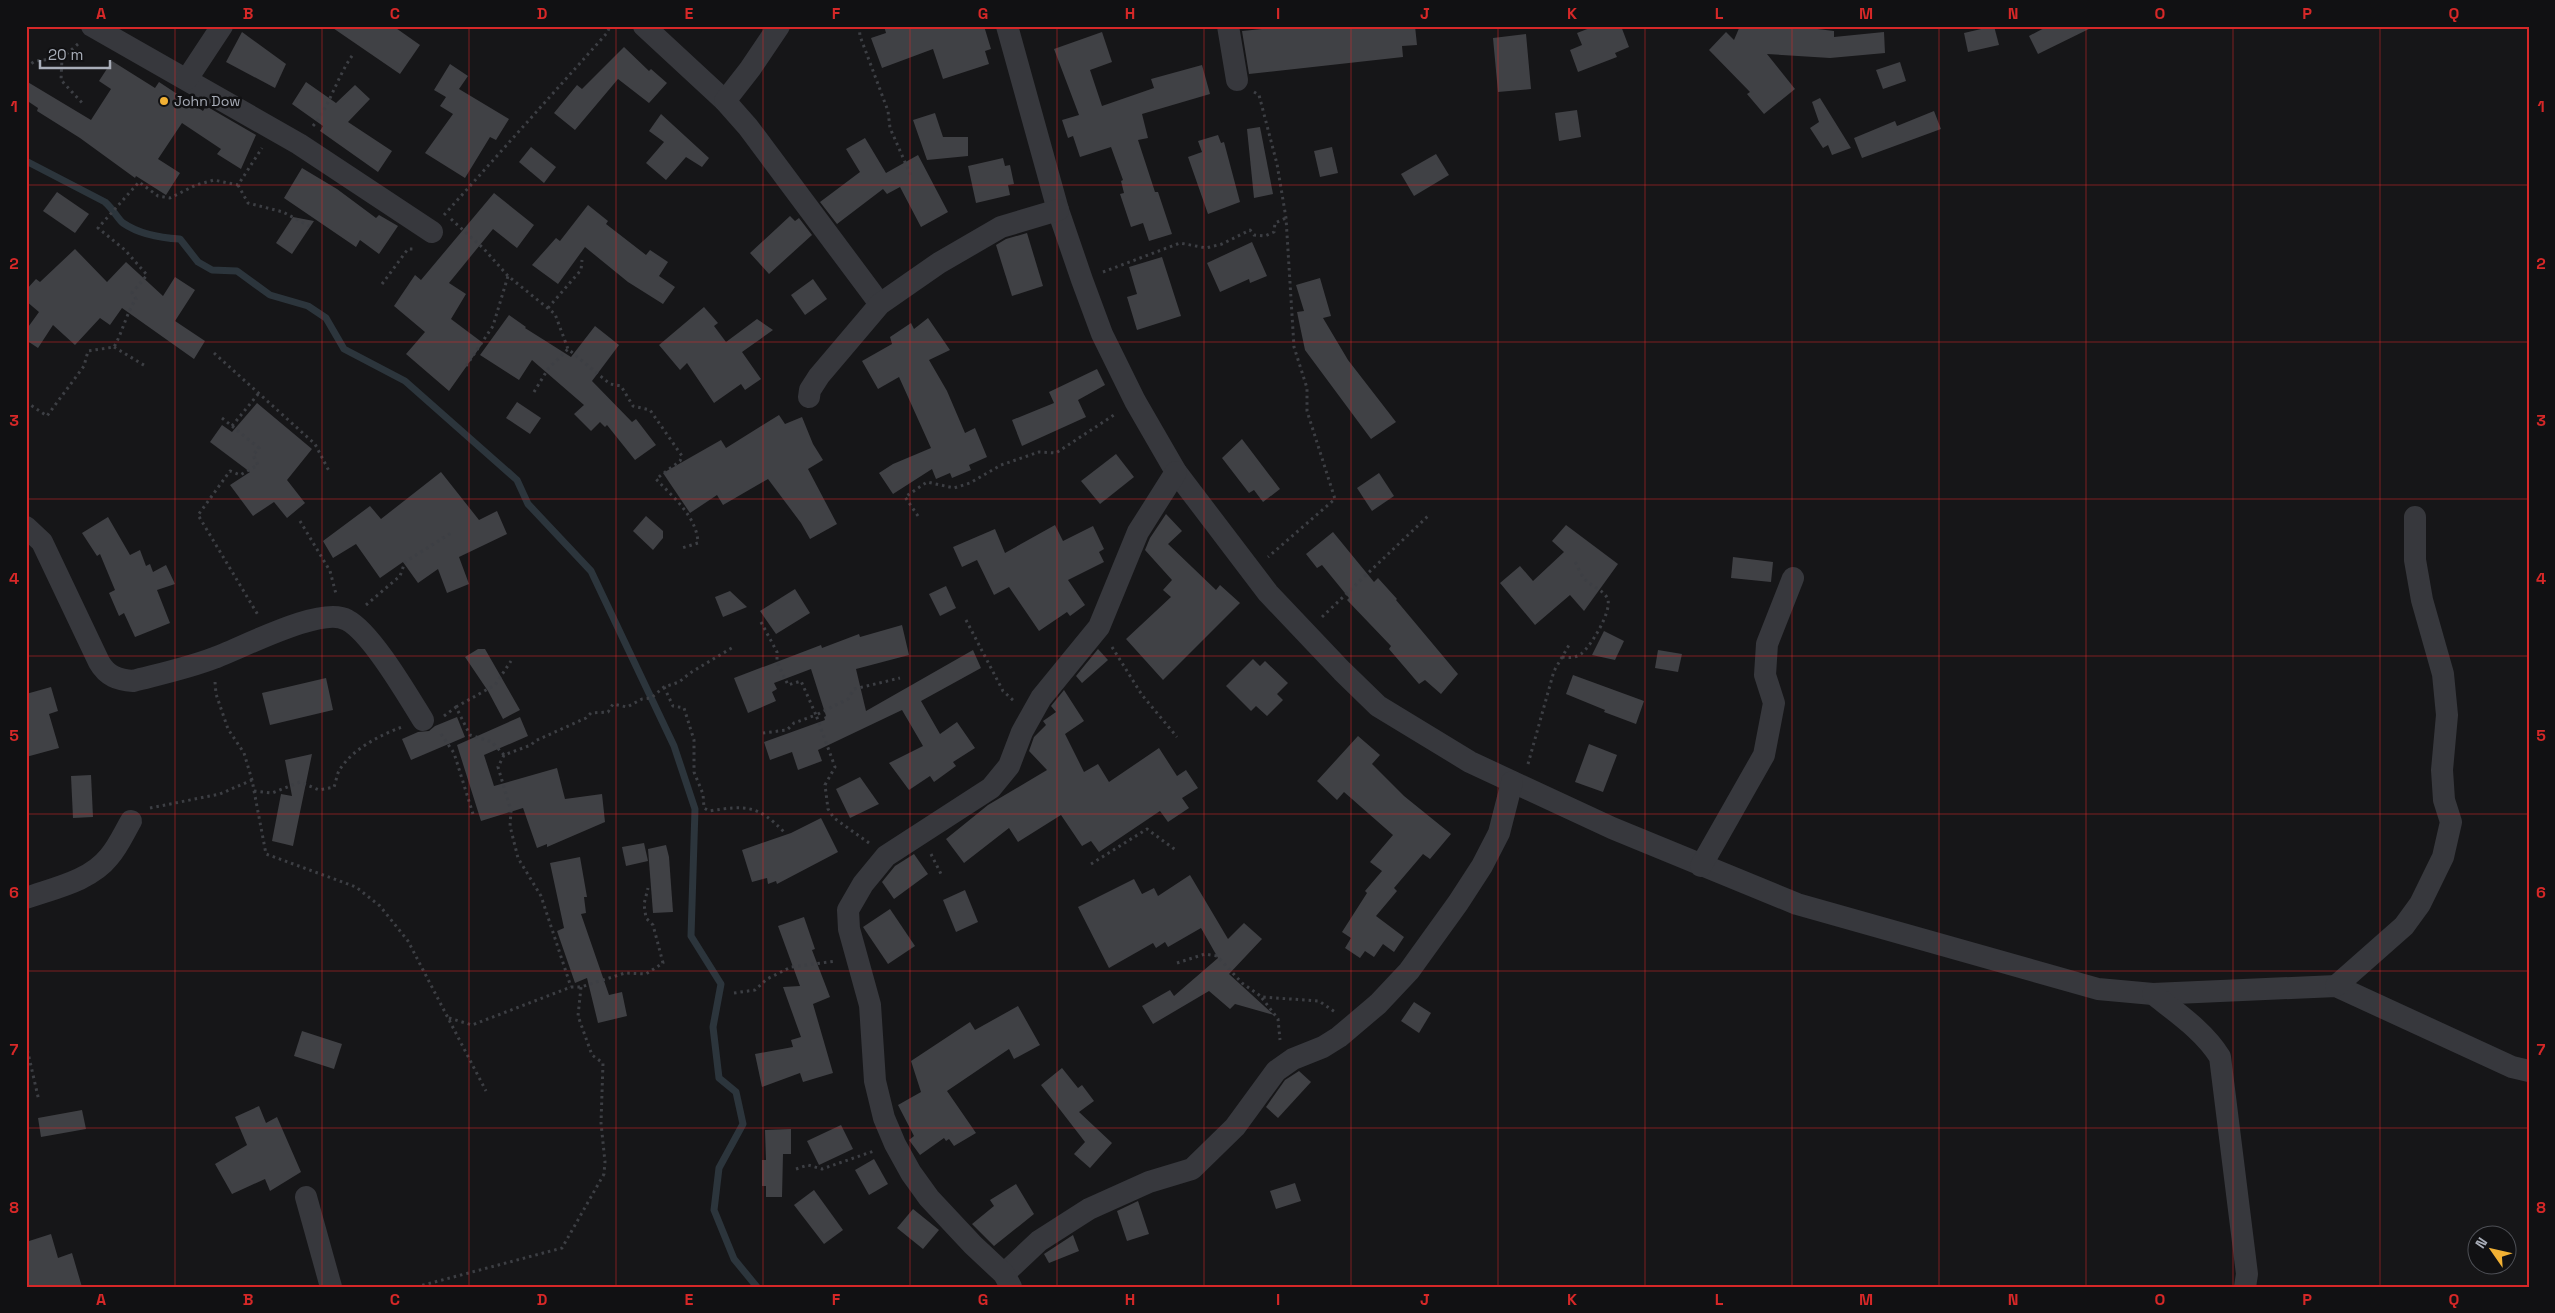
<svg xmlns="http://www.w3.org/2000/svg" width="2555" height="1313" font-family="'Space Grotesk',sans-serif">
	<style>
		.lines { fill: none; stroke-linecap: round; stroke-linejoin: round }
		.stream { stroke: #2c353c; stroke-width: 7 }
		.building { fill: #404145 }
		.path { stroke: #3d3f44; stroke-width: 3; stroke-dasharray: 2.5 4; stroke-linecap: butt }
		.minor { stroke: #37383d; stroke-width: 22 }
		.grid { fill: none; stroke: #d62828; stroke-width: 1; stroke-opacity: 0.55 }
		.poi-dot { fill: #f2b134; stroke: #111113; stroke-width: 2 }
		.labels { text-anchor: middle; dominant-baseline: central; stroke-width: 5; stroke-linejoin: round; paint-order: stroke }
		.poi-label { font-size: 14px; fill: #a8adb8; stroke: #111113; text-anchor: start }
		.neatline { fill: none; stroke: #d62828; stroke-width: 2 }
		.grid-label { font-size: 16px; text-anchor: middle; font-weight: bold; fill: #d62828 }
	</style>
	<rect width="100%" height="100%" fill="#161618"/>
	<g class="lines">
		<!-- stream -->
		<path class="stream" d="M26,161L105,202C113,209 118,219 123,223C139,234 161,238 180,239L198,262L212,270L237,271L270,295L308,306L326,318L344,349L405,381L517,480L528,504L591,571L674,746L695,809L691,936L721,984L713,1027L719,1078L736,1092L743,1124L719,1168L714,1210L734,1259L757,1287"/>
	</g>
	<!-- building -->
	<g class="building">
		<polygon points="330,26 393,26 420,45 400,74"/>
		<polygon points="884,26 984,26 991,49 985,51 989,64 943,79 933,49 882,68 871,38 886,33"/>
		<polygon points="1290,26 1415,26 1417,45 1402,46 1403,57 1249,74 1242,31"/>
		<polygon points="1595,26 1621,26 1629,47 1615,53 1617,57 1578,72 1570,50 1582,45 1577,33"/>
		<polygon points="1740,26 1793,26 1834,31 1834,37 1884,32 1885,53 1830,58 1767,54 1795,89 1764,114 1747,94 1750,92 1709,50 1726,32 1734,40"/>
		<polygon points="1994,26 1999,45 1968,52 1964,33"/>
		<polygon points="2048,26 2095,26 2038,54 2029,36"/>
		<polygon points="242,32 286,64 275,88 226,62"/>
		<polygon points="1102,32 1112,62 1090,70 1102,106 1154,88 1151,79 1202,65 1210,94 1142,114 1148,138 1138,140 1155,192 1158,192 1172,234 1149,241 1143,223 1131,227 1120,194 1124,193 1121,181 1123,180 1111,147 1080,157 1073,136 1068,138 1062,120 1079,115 1054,49"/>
		<polygon points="1526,34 1531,89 1498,92 1493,38"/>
		<polygon points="624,47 649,71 651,69 667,83 649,103 618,79 575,130 554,113 577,85 582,89"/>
		<polygon points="112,61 155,88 159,82 203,111 206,106 256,135 241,169 217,154 221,149 182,123 158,159 180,173 166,195 136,176 135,178 80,138 37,111 38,108 26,100 26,81 91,120 111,89 99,81"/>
		<polygon points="1900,62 1906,81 1883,89 1876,70"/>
		<polygon points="450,64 468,76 459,89 509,119 496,140 490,137 465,178 425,153 453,114 440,106 446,97 434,90"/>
		<polygon points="306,82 336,103 355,85 370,99 348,122 392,151 378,172 320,131 323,126 292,104"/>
		<polygon points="1820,98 1843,135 1851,148 1832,155 1828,145 1823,148 1810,128 1819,122 1812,102"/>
		<polygon points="1577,110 1581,137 1559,141 1555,113"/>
		<polygon points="1934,111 1941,129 1862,158 1854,138 1895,121 1897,126"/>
		<polygon points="935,113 943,137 968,137 968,156 927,160 913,120"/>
		<polygon points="661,114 709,158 702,167 686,157 666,180 646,163 664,142 649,131"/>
		<polygon points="1260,127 1273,194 1254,198 1247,129"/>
		<polygon points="1218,135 1221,143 1224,142 1240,202 1208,214 1188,157 1202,152 1198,141"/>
		<polygon points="865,138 886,173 918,155 948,212 921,227 900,187 887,194 883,189 837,224 820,202 860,172 846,149"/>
		<polygon points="531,147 556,167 544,183 519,162"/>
		<polygon points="1332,147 1338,173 1320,177 1314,151"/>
		<polygon points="1436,154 1449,175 1414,196 1401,174"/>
		<polygon points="1003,158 1005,166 1010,165 1014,184 1008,185 1010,195 976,203 968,166"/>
		<polygon points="302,168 337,189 376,218 379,215 398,226 379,254 360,240 356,247 284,198"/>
		<polygon points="57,192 89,214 75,233 43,211"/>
		<polygon points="494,193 534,225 517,248 493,229 449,283 466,294 451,319 483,343 449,391 406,354 425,332 394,306 415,275 421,280"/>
		<polygon points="588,205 608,221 606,224 646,255 650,250 668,262 659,276 675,287 663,304 628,282 585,247 558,284 532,265 556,238 560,241"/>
		<polygon points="790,216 795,221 799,218 812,235 769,274 750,253"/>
		<polygon points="293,217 314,221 292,254 276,243"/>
		<polygon points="1027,233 1043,286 1012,296 996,245 1006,239"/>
		<polygon points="1252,242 1267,276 1250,283 1249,279 1220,292 1207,263"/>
		<polygon points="75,249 107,282 126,262 163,296 175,277 195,290 175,321 205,341 194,359 122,308 110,325 100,318 75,345 53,325 38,348 26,340 26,330 39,312 26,301 26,290 36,279 40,282"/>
		<polygon points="1162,257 1181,316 1137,330 1127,297 1137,294 1129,267"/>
		<polygon points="1320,278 1331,316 1323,318 1348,360 1396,422 1371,439 1305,350 1297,312 1304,311 1296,285"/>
		<polygon points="813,279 827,299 805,315 791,295"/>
		<polygon points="704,307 718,323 714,326 726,342 757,319 773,330 742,352 761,379 745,390 741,384 714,403 687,363 680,370 659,345"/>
		<polygon points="509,315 526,327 525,328 571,357 595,326 619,345 592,381 632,422 636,419 656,445 635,460 607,425 605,427 600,422 591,431 574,414 584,405 532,360 519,380 480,355"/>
		<polygon points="928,318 950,350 929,360 947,391 965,433 975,428 987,457 969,465 971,470 952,478 950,473 936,479 932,469 893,494 879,473 893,464 931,448 899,377 878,389 862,361 892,344 890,337 911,323 914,329"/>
		<polygon points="1097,369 1105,385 1078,400 1086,417 1022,446 1012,420 1054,403 1049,392"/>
		<polygon points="517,402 541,418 530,434 506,418"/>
		<polygon points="257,403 312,449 287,480 305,503 287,518 274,502 253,516 230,485 250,472 210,442 222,425 232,432"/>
		<polygon points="779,415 785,424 802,417 813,444 823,460 808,469 837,524 810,539 801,523 768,479 723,505 717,495 690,513 663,473 721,440 726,448"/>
		<polygon points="1242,439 1280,489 1263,502 1254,490 1249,493 1222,458"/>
		<polygon points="1116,454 1134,477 1100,504 1081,481"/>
		<polygon points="441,472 479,520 497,511 507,534 459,557 469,584 447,593 438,569 418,583 403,562 380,578 356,544 333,558 323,541 370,506 381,519"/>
		<polygon points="1379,473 1394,496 1372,511 1357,488"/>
		<polygon points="1166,514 1182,531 1168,544 1216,590 1220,585 1240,603 1163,680 1126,639 1171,597 1163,590 1172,580 1145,550 1150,538"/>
		<polygon points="646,516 663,531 663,538 653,550 633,531"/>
		<polygon points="108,517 130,555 140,550 146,566 150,564 153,572 166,565 175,584 157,590 170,623 135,637 124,613 119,616 109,593 115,590 100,554 97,556 82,533"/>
		<polygon points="1055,525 1063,541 1093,526 1104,549 1099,552 1104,562 1068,580 1085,605 1070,616 1067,612 1039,631 1009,587 994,595 977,560 962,567 953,547 995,529 1005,553"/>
		<polygon points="1566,525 1618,564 1584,611 1570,595 1535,625 1500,583 1520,566 1533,581 1564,552 1552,541"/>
		<polygon points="1333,532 1374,582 1378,578 1397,599 1396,600 1458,674 1441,694 1425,680 1419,684 1389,649 1391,646 1347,600 1349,598 1322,565 1317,568 1306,554"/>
		<polygon points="1733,557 1773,562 1771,582 1731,578"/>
		<polygon points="946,586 956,608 940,616 929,594"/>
		<polygon points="795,589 810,613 776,634 760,611"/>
		<polygon points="730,591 747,607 723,617 715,597"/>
		<polygon points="902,625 909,655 856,669 866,711 973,650 981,668 921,701 940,734 957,722 975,748 953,762 956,766 934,782 930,776 909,790 889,763 923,746 902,710 818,750 822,761 798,770 792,752 770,760 764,742 825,720 824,717 826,716 811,669 774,683 777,689 772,692 776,701 748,713 734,678 821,645 822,648 859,634 860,637"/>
		<polygon points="1604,631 1624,641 1615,660 1592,655"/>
		<polygon points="478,649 485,649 520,710 503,719 488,691 465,657"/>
		<polygon points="1098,649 1108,660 1082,683 1076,676"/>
		<polygon points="1658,650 1682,654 1678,672 1655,668"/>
		<polygon points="1253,659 1260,666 1265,661 1288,683 1277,694 1283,700 1267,716 1256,706 1251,711 1226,686"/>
		<polygon points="1573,675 1644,701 1636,724 1604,712 1605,710 1566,694"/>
		<polygon points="326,678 333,710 270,725 262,693"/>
		<polygon points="51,687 58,711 49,714 59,748 26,757 26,694"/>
		<polygon points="1064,690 1084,721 1065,734 1084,772 1098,764 1109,782 1159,748 1177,776 1186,770 1198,788 1182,798 1189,808 1168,822 1160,811 1099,852 1091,841 1082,846 1061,815 1018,842 1009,828 964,863 946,839 988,805 1047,770 1029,751 1034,737 1046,725 1043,721 1056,712 1051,706"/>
		<polygon points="457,717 465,737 411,760 402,739 418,732 429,731 435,726"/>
		<polygon points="520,717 528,736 484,755 494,786 557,768 565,799 602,794 605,822 547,847 547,844 537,848 523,808 481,821 457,745"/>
		<polygon points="1358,736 1380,755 1372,764 1404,796 1451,834 1430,859 1423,854 1394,888 1397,891 1376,916 1404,937 1394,952 1383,944 1374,957 1365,951 1360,958 1345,948 1351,938 1342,932 1367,893 1365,891 1382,871 1370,862 1393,835 1344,792 1337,800 1317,781"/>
		<polygon points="1589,744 1617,755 1603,792 1575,782"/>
		<polygon points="312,754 293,846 272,841 281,794 292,796 285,760"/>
		<polygon points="91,775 93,817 73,818 71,776"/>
		<polygon points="860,777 879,804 850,818 836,789"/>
		<polygon points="821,818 838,852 777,884 776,881 768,884 767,878 752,882 742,850 791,833"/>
		<polygon points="644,843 648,861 626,866 622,847"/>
		<polygon points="666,845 669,857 673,912 653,913 648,849"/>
		<polygon points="914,854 928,874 894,899 882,882 895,866"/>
		<polygon points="580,857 587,897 584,897 586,913 581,914 609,995 622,992 627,1016 598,1023 587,978 575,983 557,931 564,928 550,863"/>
		<polygon points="1190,875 1228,939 1244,923 1262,939 1229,974 1274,1015 1235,1004 1230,1009 1209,991 1153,1024 1142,1006 1170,990 1174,996 1218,958 1201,928 1168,947 1165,942 1156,948 1153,943 1109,968 1078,907 1134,879 1142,894 1154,888 1158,896"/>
		<polygon points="965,890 978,922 956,932 943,900"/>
		<polygon points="890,909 915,946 888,964 863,927"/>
		<polygon points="804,917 815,949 812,950 830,997 813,1004 833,1073 803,1082 800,1073 762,1087 755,1054 793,1047 791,1040 801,1037 783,987 800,986 778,926"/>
		<polygon points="1414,1002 1431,1013 1419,1033 1401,1021"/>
		<polygon points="1018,1006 1040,1045 1014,1059 1009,1049 947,1091 976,1133 954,1146 949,1139 946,1141 944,1138 920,1155 909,1140 914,1136 898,1105 921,1092 911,1061 970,1022 975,1030"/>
		<polygon points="302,1031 342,1044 334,1069 294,1056"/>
		<polygon points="1062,1068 1078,1088 1082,1085 1094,1101 1079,1112 1112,1143 1090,1168 1074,1154 1085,1142 1041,1085"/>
		<polygon points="1299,1071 1311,1082 1278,1118 1266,1107 1285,1080"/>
		<polygon points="259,1106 266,1123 277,1117 301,1172 270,1191 265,1179 232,1194 215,1164 247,1145 235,1117"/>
		<polygon points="82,1110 86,1129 41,1137 38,1118"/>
		<polygon points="841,1125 853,1149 819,1165 807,1141"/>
		<polygon points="791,1129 791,1154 783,1154 782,1197 766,1197 766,1186 762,1186 762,1160 766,1160 765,1130"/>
		<polygon points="874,1159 888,1184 869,1195 855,1170"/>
		<polygon points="1295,1183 1301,1201 1276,1209 1270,1191"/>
		<polygon points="1016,1184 1034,1214 994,1246 972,1224 994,1206 990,1200"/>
		<polygon points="814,1190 843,1230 824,1244 794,1205"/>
		<polygon points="1138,1201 1149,1234 1127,1241 1117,1211"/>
		<polygon points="913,1209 939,1230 923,1249 897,1228"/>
		<polygon points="51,1234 58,1258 72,1253 82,1287 26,1287 26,1242"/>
		<polygon points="1073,1235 1079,1251 1049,1263 1044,1254"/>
	</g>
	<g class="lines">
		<!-- path -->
		<g class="path">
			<polyline points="859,26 860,36 888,111 890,128 912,178"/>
			<polyline points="78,44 62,58 61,80 84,105"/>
			<polyline points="26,67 35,61 62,58"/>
			<polyline points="1254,92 1259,95 1277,164 1286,218 1294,347 1307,388 1307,411 1335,499 1268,557"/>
			<path d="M313,126C331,104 337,76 354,53"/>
			<polyline points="238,185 248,203 283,212 313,228"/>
			<polyline points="444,215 607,33 610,26"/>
			<path d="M451,219L484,249L508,276L555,314L568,349L610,384L621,386L633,406L650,410L682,456L680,461L656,479C674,498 697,517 698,543L682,548"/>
			<polyline points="1103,272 1180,243 1206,248 1222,244 1250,230 1254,235 1265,236 1274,232 1275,223 1286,218"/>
			<polyline points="382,284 408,249 413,249"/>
			<polyline points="548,308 581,270 582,260"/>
			<polyline points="114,347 147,367"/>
			<polyline points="214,353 315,444 329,471"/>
			<polyline points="466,366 493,326 508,276"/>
			<polyline points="534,392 548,369 568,349"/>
			<path d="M26,402L47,416L84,366L88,351L114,347C123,331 126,314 136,299L132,293L147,275L125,250L98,228L139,182L158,196L170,198L196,185L214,180L238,185L262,148"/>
			<polyline points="222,418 259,448 253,455 258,465 240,475 230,471 198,515 258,615"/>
			<polyline points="232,426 259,393"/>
			<polyline points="918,516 905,497 927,482 954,488 970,483 1001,465 1039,452 1056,453 1117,413"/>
			<polyline points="300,521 330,571 336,594"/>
			<polyline points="366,605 400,576 405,562 451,533"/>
			<polyline points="1322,617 1429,515"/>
			<polyline points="966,620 1003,691 1014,701"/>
			<polyline points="761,622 777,652 777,662 788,685 801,681 816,715 794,723 787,730 763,733"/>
			<polyline points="1112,647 1142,695 1177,737"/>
			<path d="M1562,657C1569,658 1575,658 1581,654C1591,646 1611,613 1608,600C1605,590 1591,587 1585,579C1580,574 1577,565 1574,559"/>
			<polyline points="215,682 216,694 228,729 244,753 252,780 266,854 356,887 380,906 408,941 486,1091"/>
			<path d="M664,687L673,706L684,708L694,740V772L703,794L704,808L709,811C747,805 758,805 785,833"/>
			<polyline points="456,707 495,685 511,661"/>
			<polyline points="444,716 456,707 470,735 492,742 504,755 531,745 535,741 586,718 591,713 608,712 613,704 627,707 642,699 651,698 664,687 679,682 690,673 735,646"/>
			<polyline points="441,734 454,753 473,814"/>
			<polyline points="504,755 498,767 511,811 510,826 518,858 541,896 571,987"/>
			<polyline points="1528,764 1554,671 1569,645"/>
			<path d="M254,791L272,793L300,782L319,790L334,787C336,782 337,773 340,769C353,749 380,735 402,727"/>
			<polyline points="150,808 220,794 252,780"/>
			<polyline points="869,843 834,818 828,809 825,785 835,767 816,715 848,699 854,689 900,678"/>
			<polyline points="931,854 941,874"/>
			<polyline points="1091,864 1147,829 1177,851"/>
			<polyline points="1177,963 1205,954 1217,956 1242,983 1262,997 1319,1001 1335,1012"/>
			<polyline points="734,993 755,990 767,979 791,967 836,961"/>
			<polyline points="1262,998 1278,1019 1280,1040"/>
			<polyline points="449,1018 472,1025 571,987 581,987 625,973 646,974 663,963 653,925 646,918 644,904 648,888"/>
			<polyline points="26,1044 39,1101"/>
			<polyline points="796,1169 808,1165 822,1169 874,1151"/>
			<polyline points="416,1287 562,1248 604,1174 605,1162 601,1123 603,1063 592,1055 578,1016 581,987"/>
		</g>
		<!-- minor -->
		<g class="minor">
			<polyline points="92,26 299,144 432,232"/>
			<polyline points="644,26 725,101"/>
			<polyline points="779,26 750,69 725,101 748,127 880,304"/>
			<polyline points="1007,26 1058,210 1082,280 1102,334 1135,401 1176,472 1268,593 1342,671 1378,706 1470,762 1612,828 1797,904 2098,989 2153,994 2336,986 2512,1067 2529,1071"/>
			<polyline points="1228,26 1237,80"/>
			<polyline points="187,79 222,26"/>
			<polyline points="809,397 810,390 819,376 880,304 939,263 1001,227 1058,210"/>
			<path d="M26,527L42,542L99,662C107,676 118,680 133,681C160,674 188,668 214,658C242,648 322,605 347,620C371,632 408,696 423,720"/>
			<polyline points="1701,866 1764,755 1774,703 1765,675 1767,644 1793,578"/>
			<path d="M26,898C54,888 90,881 109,857C118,847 124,833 131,821"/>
			<polyline points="2336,986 2404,926 2420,904 2443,857 2451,822 2444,800 2442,770 2447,715 2443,674 2422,600 2415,560 2415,517"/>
			<path d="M2153,994C2177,1013 2204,1031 2220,1057L2247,1274L2245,1287"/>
			<polyline points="306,1197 331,1287"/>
			<polyline points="1004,1274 1039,1241 1089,1209 1149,1182 1192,1169 1235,1127 1276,1071 1293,1059 1323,1047 1339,1037 1378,1004 1409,971 1458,903 1482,866 1499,833 1512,782"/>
			<polyline points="1011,1287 1004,1274 973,1245 929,1198 911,1173 895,1144 884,1118 875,1081 870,1005 849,929 848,910 863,884 886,856 991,788 1009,766 1022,732 1041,698 1099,627 1138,532 1176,472"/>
		</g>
	</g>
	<!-- grid -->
	<path class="grid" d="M175,26V1287M322,26V1287M469,26V1287M616,26V1287M763,26V1287M910,26V1287M1057,26V1287M1204,26V1287M1351,26V1287M1498,26V1287M1645,26V1287M1792,26V1287M1939,26V1287M2086,26V1287M2233,26V1287M2380,26V1287M26,185H2529M26,342H2529M26,499H2529M26,656H2529M26,814H2529M26,971H2529M26,1128H2529"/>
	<!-- markers -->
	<circle class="poi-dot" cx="164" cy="101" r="5"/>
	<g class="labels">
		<!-- poi labels -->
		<g class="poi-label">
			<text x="174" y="101">John Dow</text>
		</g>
	</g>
	<!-- border -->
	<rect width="2555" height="1313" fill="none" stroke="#111113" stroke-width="55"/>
	<!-- north arrow -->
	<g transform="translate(2492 1250) rotate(304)"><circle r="24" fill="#111113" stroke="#4d4f55"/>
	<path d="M0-4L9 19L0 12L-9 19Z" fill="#f2b134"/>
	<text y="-8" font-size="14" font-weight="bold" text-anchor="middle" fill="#a8adb8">N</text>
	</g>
	<!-- scale -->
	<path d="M40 60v8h70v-8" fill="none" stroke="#a8adb8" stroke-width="2.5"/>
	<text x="48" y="60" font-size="15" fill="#a8adb8" stroke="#111113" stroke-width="4" paint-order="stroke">20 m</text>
	<rect x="28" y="28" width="2500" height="1258" class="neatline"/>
	<g class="grid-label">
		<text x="101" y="19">A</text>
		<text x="248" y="19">B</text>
		<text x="395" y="19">C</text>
		<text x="542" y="19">D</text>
		<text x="689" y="19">E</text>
		<text x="836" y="19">F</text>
		<text x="983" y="19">G</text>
		<text x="1130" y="19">H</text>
		<text x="1278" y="19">I</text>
		<text x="1425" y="19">J</text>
		<text x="1572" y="19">K</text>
		<text x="1719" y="19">L</text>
		<text x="1866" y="19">M</text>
		<text x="2013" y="19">N</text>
		<text x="2160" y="19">O</text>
		<text x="2307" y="19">P</text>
		<text x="2454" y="19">Q</text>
		<text x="14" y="112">1</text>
		<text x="2541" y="112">1</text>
		<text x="14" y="269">2</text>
		<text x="2541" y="269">2</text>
		<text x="14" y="426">3</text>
		<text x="2541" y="426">3</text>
		<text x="14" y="584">4</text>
		<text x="2541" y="584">4</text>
		<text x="14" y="741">5</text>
		<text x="2541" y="741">5</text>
		<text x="14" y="898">6</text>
		<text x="2541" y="898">6</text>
		<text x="14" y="1055">7</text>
		<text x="2541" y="1055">7</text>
		<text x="14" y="1213">8</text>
		<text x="2541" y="1213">8</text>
		<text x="101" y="1305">A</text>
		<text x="248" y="1305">B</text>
		<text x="395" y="1305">C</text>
		<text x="542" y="1305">D</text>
		<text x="689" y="1305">E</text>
		<text x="836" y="1305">F</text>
		<text x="983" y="1305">G</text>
		<text x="1130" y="1305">H</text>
		<text x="1278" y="1305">I</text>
		<text x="1425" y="1305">J</text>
		<text x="1572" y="1305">K</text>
		<text x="1719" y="1305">L</text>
		<text x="1866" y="1305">M</text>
		<text x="2013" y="1305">N</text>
		<text x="2160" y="1305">O</text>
		<text x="2307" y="1305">P</text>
		<text x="2454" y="1305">Q</text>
	</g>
</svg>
